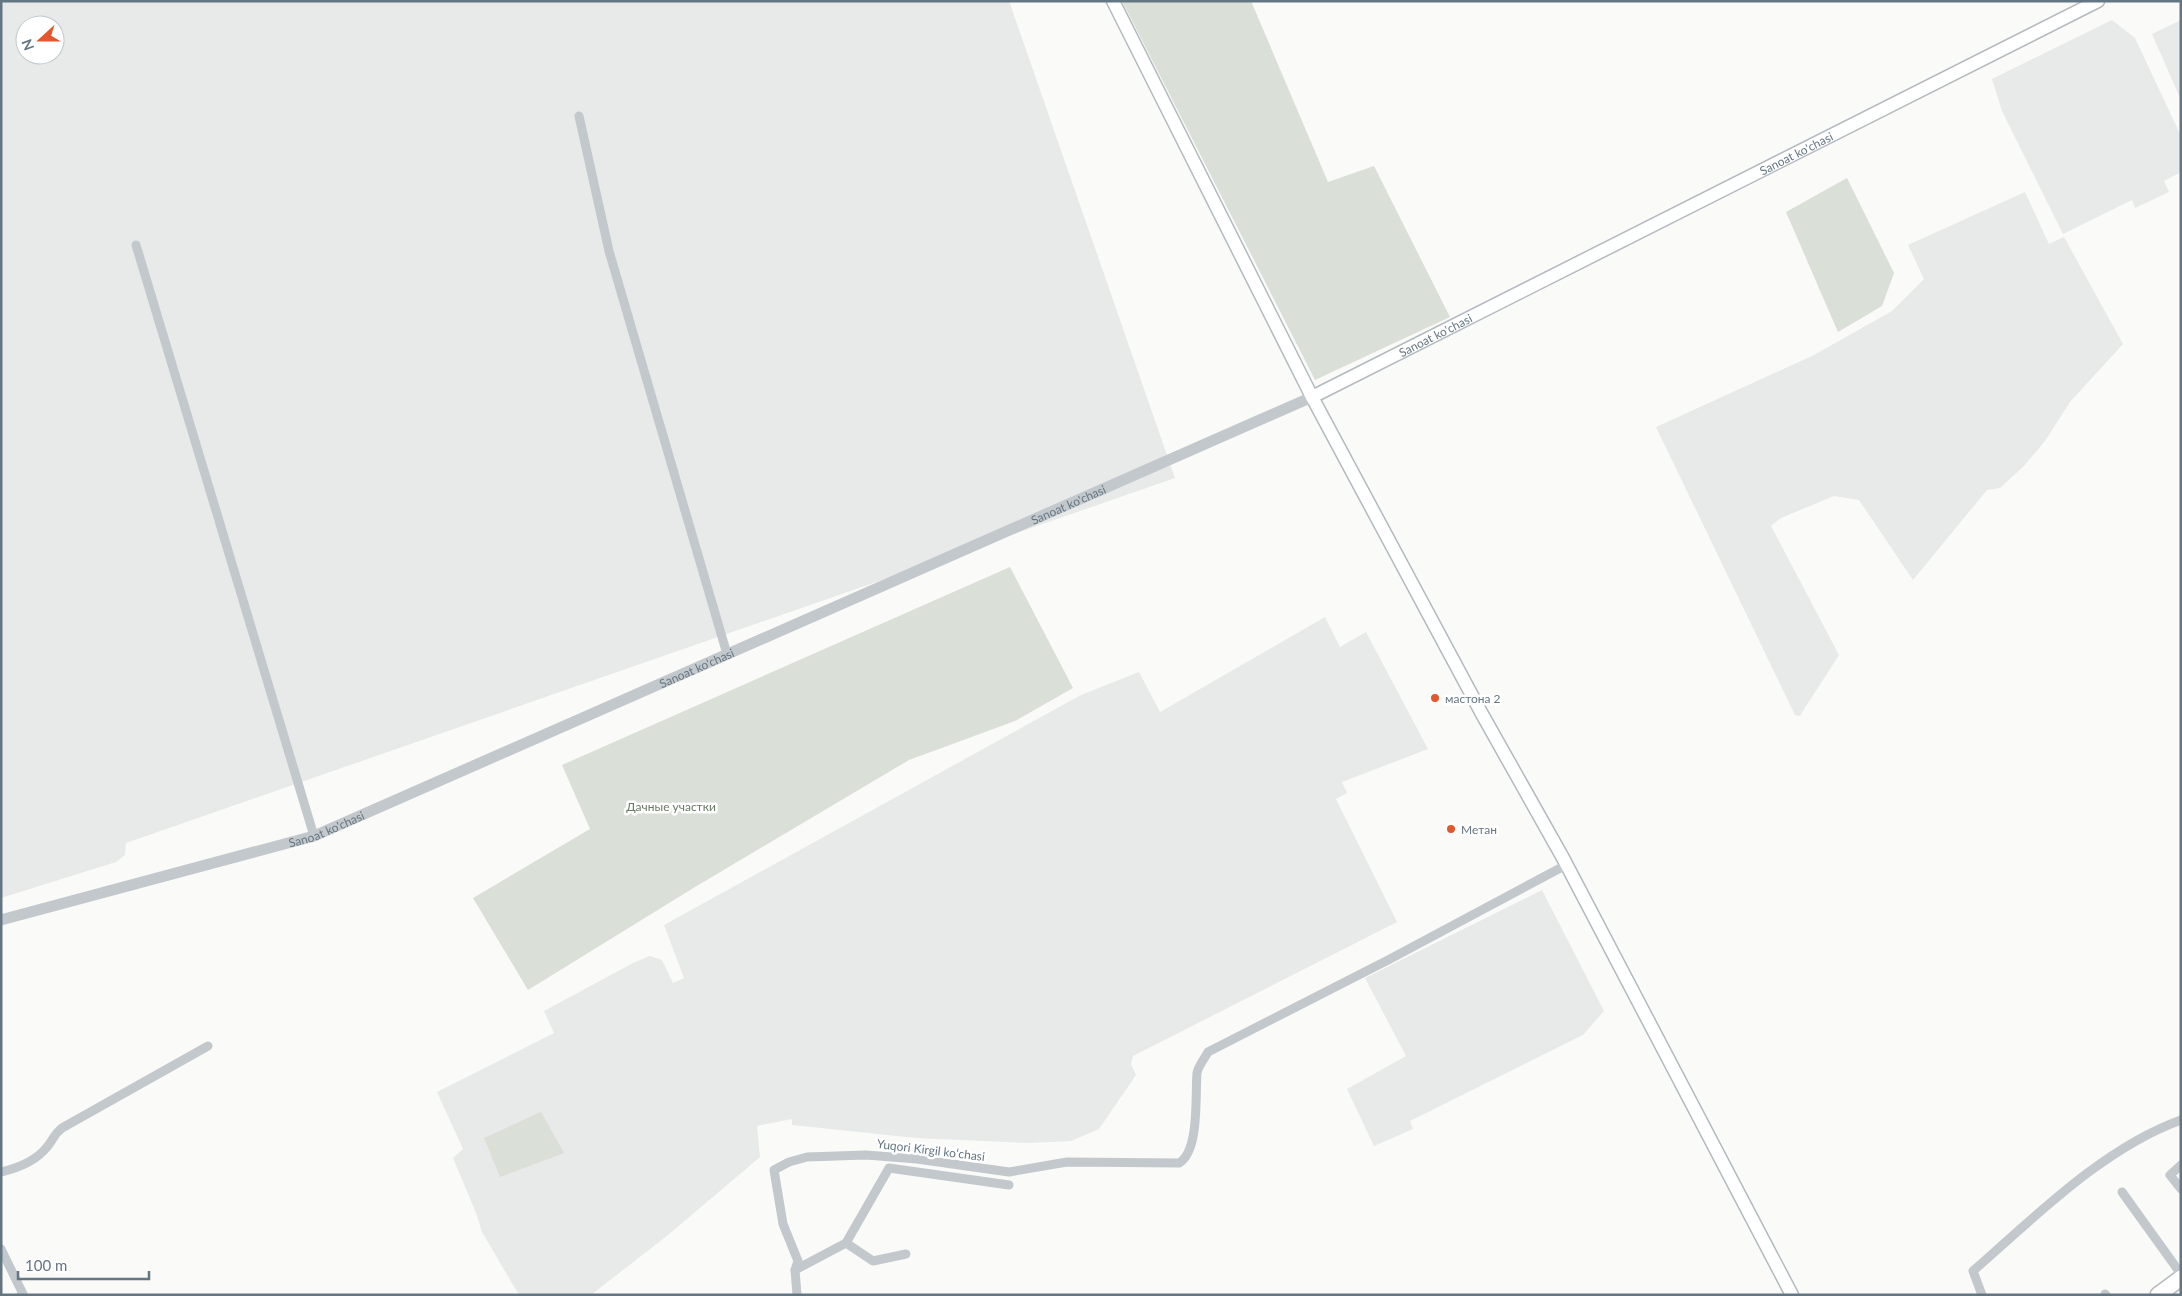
<svg xmlns="http://www.w3.org/2000/svg" width="2182" height="1296" font-family="Lato,sans-serif">
	<style>
		.built { fill: #e8e9e9; fill-rule: evenodd }
		.green { fill: #dadfd7 }
		.lines { fill: none; stroke-linecap: round; stroke-linejoin: round }
		.secondary-casing { stroke: #b3babf; stroke-width: 15 }
		.primary-casing { stroke: #b5babe; stroke-width: 18 }
		.minor { stroke: #c3c8cc; stroke-width: 9 }
		.tertiary { stroke: #c3c8cc; stroke-width: 11 }
		.secondary { stroke: #fff; stroke-width: 12 }
		.primary { stroke: #fff; stroke-width: 15 }
		.poi-dot { fill: #e4572e; stroke: #fff; stroke-width: 2 }
		.labels { text-anchor: middle; dominant-baseline: central; stroke-width: 5; stroke-linejoin: round; paint-order: stroke }
		.street-label { font-size: 12px; fill: #657683; stroke: #fff }
		.poi-label { font-size: 12px; fill: #657683; stroke: #fff; text-anchor: start }
		.park-label { font-size: 12px; fill: #687a64; stroke: #fff }
	</style>
	<rect width="100%" height="100%" fill="#fafaf8"/>
	<!-- built -->
	<g class="built">
		<path d="M1,1H1009L1175,478L126,843L125,855L116,862L1,898ZM25,25H55V55H25Z"/>
		<polygon points="2112,20 2135,38 2181,136 2181,172 2164,181 2169,192 2135,208 2132,200 2063,234 2002,111 1992,79"/>
		<polygon points="2181,20 2181,100 2152,34"/>
		<polygon points="2025,192 2049,244 2064,237 2123,344 2070,402 2045,441 2024,466 2000,488 1987,490 1913,580 1859,500 1834,496 1781,518 1771,526 1839,655 1803,711 1800,716 1795,715 1656,427 1814,355 1892,311 1924,279 1908,245"/>
		<polygon points="1325,617 1340,647 1366,632 1428,749 1342,782 1347,793 1336,799 1397,922 1133,1056 1131,1064 1136,1075 1099,1129 1071,1141 1029,1143 916,1138 792,1125 792,1119 757,1126 760,1157 668,1235 591,1295 520,1295 516,1290 482,1232 476,1213 453,1158 463,1149 437,1092 554,1033 544,1011 633,963 650,956 662,960 673,983 684,978 664,925 1081,695 1139,672 1160,712"/>
		<polygon points="1542,890 1604,1011 1583,1035 1410,1121 1413,1129 1374,1146 1347,1089 1406,1056 1365,978"/>
	</g>
	<!-- green -->
	<g class="green">
		<polygon points="1122,1 1251,1 1328,182 1374,166 1450,317 1315,380"/>
		<polygon points="1847,178 1894,273 1882,306 1838,332 1786,212"/>
		<polygon points="1010,567 1073,688 1015,721 909,760 695,887 528,990 473,898 590,829 562,765"/>
		<polygon points="541,1112 564,1153 500,1177 484,1138"/>
	</g>
	<g class="lines">
		<!-- secondary casing -->
		<g class="secondary-casing">
			<g id="secondary">
				<polyline points="1113,1 1312,397 1482,714 1563,858 1792,1295"/>
				<path id="s2" d="M1312,397L2098,1"/>
			</g>
		</g>
		<!-- primary casing -->
		<g class="primary-casing">
			<polyline id="primary" points="2158,1295 2181,1278"/>
		</g>
		<!-- minor -->
		<g class="minor">
			<polyline points="579,116 609,251 727,654"/>
			<polyline points="136,245 314,836"/>
			<polyline points="2181,1165 2170,1175 2181,1189"/>
			<path d="M1,1172C18,1168 36,1161 47,1147C53,1140 54,1134 62,1128L208,1046"/>
			<polyline points="2122,1192 2181,1274"/>
			<polyline points="846,1243 873,1261 906,1254"/>
			<polyline points="1,1249 23,1294 21,1295"/>
			<polyline points="795,1270 846,1243 889,1168 1009,1185"/>
			<polyline points="2105,1294 2106,1295"/>
			<path d="M797,1295L795,1270L798,1261L783,1224L774,1170L789,1162L807,1157L866,1155L917,1159L1009,1172L1067,1162L1179,1163C1200,1151 1195,1094 1197,1073C1198,1066 1205,1058 1208,1052L1390,959L1566,865"/>
			<path d="M1982,1295L1973,1271C2035,1217 2103,1148 2181,1120"/>
		</g>
		<!-- tertiary -->
		<path class="tertiary" id="s1" d="M1,920L314,836L1312,397"/>
		<!-- secondary -->
		<use href="#secondary" class="secondary"/>
		<!-- primary -->
		<use href="#primary" class="primary"/>
	</g>
	<!-- markers -->
	<g class="poi-dot">
		<circle cx="1435" cy="698" r="5"/>
		<circle cx="1451" cy="829" r="5"/>
	</g>
	<g class="labels">
		<!-- street labels -->
		<g class="street-label">
			<text stroke="none"><textPath href="#s2" startOffset="542">Sanoat ko'chasi</textPath></text>
			<text stroke="none"><textPath href="#s2" startOffset="138">Sanoat ko'chasi</textPath></text>
			<text stroke="none"><textPath href="#s1" startOffset="1148">Sanoat ko'chasi</textPath></text>
			<text stroke="none"><textPath href="#s1" startOffset="742">Sanoat ko'chasi</textPath></text>
			<text stroke="none"><textPath href="#s1" startOffset="338">Sanoat ko'chasi</textPath></text>
			<text transform="translate(931 1150) rotate(7)">Yuqori Kirgil koʻchasi</text>
		</g>
		<!-- poi labels -->
		<g class="poi-label">
			<text x="1445" y="698">мастона 2</text>
			<text x="1461" y="829">Метан</text>
		</g>
		<!-- park labels -->
		<g class="park-label">
			<text x="671" y="806">Дачные участки</text>
		</g>
	</g>
	<!-- border -->
	<rect width="2182" height="1296" fill="none" stroke="#657683" stroke-width="5"/>
	<!-- north arrow -->
	<g transform="translate(40 40) rotate(249)"><circle r="24" fill="#ffffff" stroke="#c1c8cd"/>
	<path d="M0-4L9 19L0 12L-9 19Z" fill="#e4572e"/>
	<text y="-8" font-size="14" font-weight="bold" text-anchor="middle" fill="#657683">N</text>
	</g>
	<!-- scale -->
	<path d="M18 1271v8h131v-8" fill="none" stroke="#657683" stroke-width="2.5"/>
	<text x="25" y="1271" font-size="15" fill="#657683" stroke="#ffffff" stroke-width="4" paint-order="stroke">100 m</text>
</svg>
